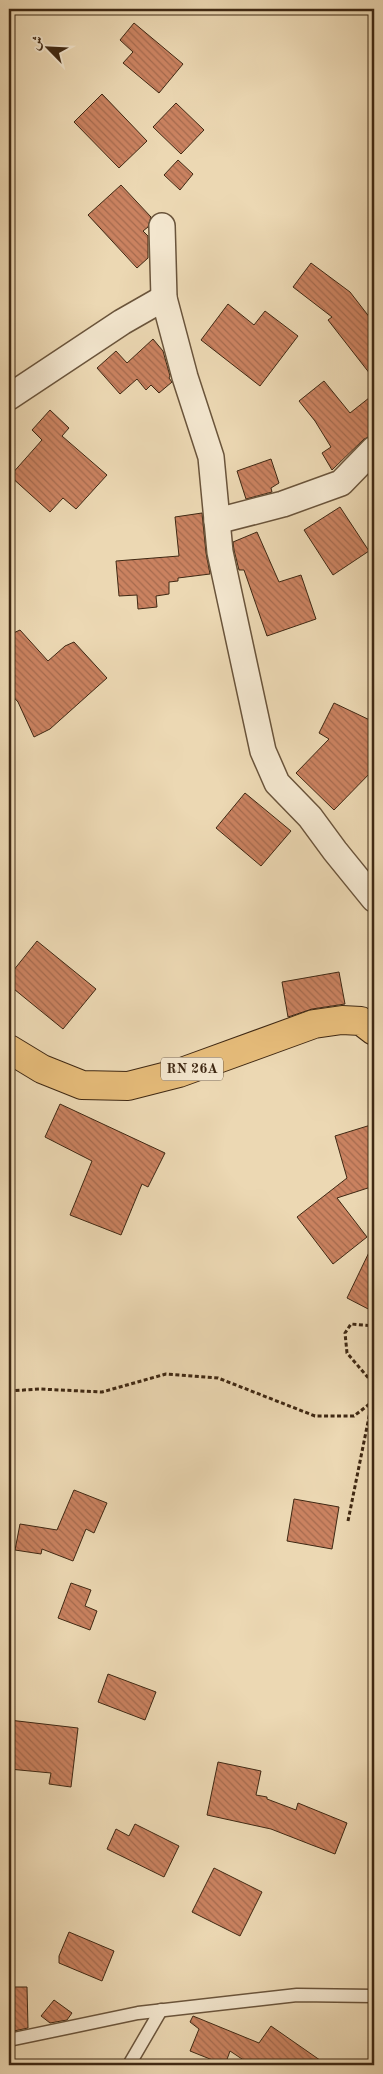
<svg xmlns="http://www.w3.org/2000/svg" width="383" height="2074" font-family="'Old Standard TT',Amiri,serif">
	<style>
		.building { fill: url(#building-back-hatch); stroke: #3f2813 }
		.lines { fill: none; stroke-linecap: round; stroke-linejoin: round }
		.lane-casing { stroke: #6a543b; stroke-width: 15 }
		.street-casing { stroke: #6a543b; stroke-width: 28 }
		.primary-casing { stroke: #3f2813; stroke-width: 30 }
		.path { stroke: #3f2813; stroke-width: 3; stroke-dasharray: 4 2.5; stroke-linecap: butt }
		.lane { stroke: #f3e6ce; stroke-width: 12 }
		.street { stroke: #f3e6ce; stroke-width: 25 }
		.primary { stroke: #e6bc7a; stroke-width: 28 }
		.labels { text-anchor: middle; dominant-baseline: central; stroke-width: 4; stroke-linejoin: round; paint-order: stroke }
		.shield { fill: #f3e6ce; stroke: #75614b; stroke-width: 1 }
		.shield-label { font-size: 14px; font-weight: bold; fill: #3f2813 }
	</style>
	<defs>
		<pattern id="building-back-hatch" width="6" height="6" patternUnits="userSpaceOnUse" patternTransform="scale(1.25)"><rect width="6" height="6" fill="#ca8260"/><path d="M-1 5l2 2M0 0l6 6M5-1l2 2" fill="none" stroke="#a56a4e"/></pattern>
	</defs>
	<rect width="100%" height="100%" fill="#ecd8b3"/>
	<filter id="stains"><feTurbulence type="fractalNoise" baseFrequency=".004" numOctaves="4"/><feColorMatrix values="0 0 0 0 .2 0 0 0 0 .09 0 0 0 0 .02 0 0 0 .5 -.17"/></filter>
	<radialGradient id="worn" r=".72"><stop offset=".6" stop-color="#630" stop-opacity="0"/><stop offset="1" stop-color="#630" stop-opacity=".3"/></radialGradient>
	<!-- building -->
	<g class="building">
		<polygon points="134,23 183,64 159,93 123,63 133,52 120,40"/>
		<polygon points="102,94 147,141 119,168 74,122"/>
		<polygon points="176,103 204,130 181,154 153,127"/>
		<polygon points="178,160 193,174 180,190 164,175"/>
		<polygon points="121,185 151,217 148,227 143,231 148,236 148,258 137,268 88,215"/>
		<polygon points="311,263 350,292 374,323 374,379 328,320 332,317 293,287"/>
		<polygon points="228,304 254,325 265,311 298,336 260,386 201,340"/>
		<polygon points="153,339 163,351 170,376 169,378 172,382 159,393 151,385 146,390 137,379 120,394 97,368 116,351 127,363"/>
		<polygon points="324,381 350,413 374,394 374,435 364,439 332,470 322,453 331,447 315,421 299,401"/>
		<polygon points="50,410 69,428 62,436 107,475 76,509 63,498 50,512 10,476 42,440 32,430"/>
		<polygon points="271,459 279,483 271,488 272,492 246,499 237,471"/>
		<polygon points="340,507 369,551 333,575 304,530"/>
		<polygon points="202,513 206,553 210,574 178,578 178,581 169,582 169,594 156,596 157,607 138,609 137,595 119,596 116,561 179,556 175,517"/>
		<polygon points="257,532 279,582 301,575 316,619 267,636 244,570 239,570 234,550 233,542"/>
		<polygon points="20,630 48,661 65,646 74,642 107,678 50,729 34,737 18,702 9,692 9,635"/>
		<polygon points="334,703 374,722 374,769 334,810 296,773 329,739 319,733"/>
		<polygon points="245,793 291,831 261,866 216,828"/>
		<polygon points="37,941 96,989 63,1029 9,985 9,976"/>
		<polygon points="339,972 345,1004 312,1009 288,1017 282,982"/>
		<polygon points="60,1104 165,1153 148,1187 142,1184 121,1235 70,1215 92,1161 45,1137"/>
		<polygon points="374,1124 374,1186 337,1198 367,1237 333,1264 297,1217 347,1178 335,1136"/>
		<polygon points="374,1242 374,1312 347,1298"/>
		<polygon points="74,1490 107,1503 94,1533 86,1529 73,1561 42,1549 41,1554 15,1550 20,1524 57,1530"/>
		<polygon points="294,1499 339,1507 332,1549 287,1541"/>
		<polygon points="71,1583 91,1590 85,1606 97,1611 90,1630 58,1618"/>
		<polygon points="108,1674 156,1692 145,1720 98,1702"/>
		<polygon points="9,1720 78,1728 71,1787 49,1784 51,1773 9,1769"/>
		<polygon points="218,1762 261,1771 256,1795 267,1797 267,1799 296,1810 298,1803 347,1823 335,1854 271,1829 207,1815"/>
		<polygon points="135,1824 179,1846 164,1877 107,1849 116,1829 129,1836"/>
		<polygon points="214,1868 262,1892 240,1936 192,1912"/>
		<polygon points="69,1932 114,1951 102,1981 59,1963 59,1956"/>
		<polygon points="9,1987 27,1987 28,2028 9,2032"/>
		<polygon points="54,2000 72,2013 67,2020 50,2023 41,2016"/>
		<polygon points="193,2016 259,2043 271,2026 327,2065 251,2065 230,2051 225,2065 190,2051 199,2029 190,2022"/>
	</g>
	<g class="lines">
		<!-- lane casing -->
		<g class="lane-casing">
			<g id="lane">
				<polyline points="9,2040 138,2013 297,1995 374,1996"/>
				<polyline points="129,2065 161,2010"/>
			</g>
		</g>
		<!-- street casing -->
		<g class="street-casing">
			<g id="street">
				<polyline points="162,226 164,298 185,377 211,457 220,552 263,751 277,783 310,817 335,851 374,899"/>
				<polyline points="9,397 122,322 164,298"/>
				<polyline points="217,521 283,504 341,483 374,449"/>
			</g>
		</g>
		<!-- primary casing -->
		<g class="primary-casing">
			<polyline id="primary" points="9,1049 42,1069 82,1085 128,1086 179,1073 314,1024 342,1020 361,1021 374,1031"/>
		</g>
		<!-- path -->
		<g class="path">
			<polyline points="9,1391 39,1389 102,1392 166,1374 218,1378 315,1416 354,1416 372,1402 371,1381 347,1353 345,1333 351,1324 374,1326"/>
			<polyline points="348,1521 372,1402"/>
		</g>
		<!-- lane -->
		<use href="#lane" class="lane"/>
		<!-- street -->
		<use href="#street" class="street"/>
		<!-- primary -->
		<use href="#primary" class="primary"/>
	</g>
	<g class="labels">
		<!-- shield labels -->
		<rect class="shield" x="161" y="1057.5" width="62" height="23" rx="4"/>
		<g class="shield-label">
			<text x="192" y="1069">RN 26A</text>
		</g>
	</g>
	<!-- margin -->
	<rect width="383" height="2074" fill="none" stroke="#ecd8b3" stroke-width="30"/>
	<rect x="10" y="10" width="363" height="2054" fill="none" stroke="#3f2813" stroke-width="2.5"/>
	<rect x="15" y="15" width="353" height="2044" fill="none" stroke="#3f2813"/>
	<!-- north arrow -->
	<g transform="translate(48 48) rotate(294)" stroke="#f3e6ce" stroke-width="4" paint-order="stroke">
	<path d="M0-4L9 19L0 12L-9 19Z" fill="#3f2813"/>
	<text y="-8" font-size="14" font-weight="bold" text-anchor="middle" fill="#3f2813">ش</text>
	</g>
	<rect width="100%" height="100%" filter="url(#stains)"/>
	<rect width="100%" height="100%" fill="url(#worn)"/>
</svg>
